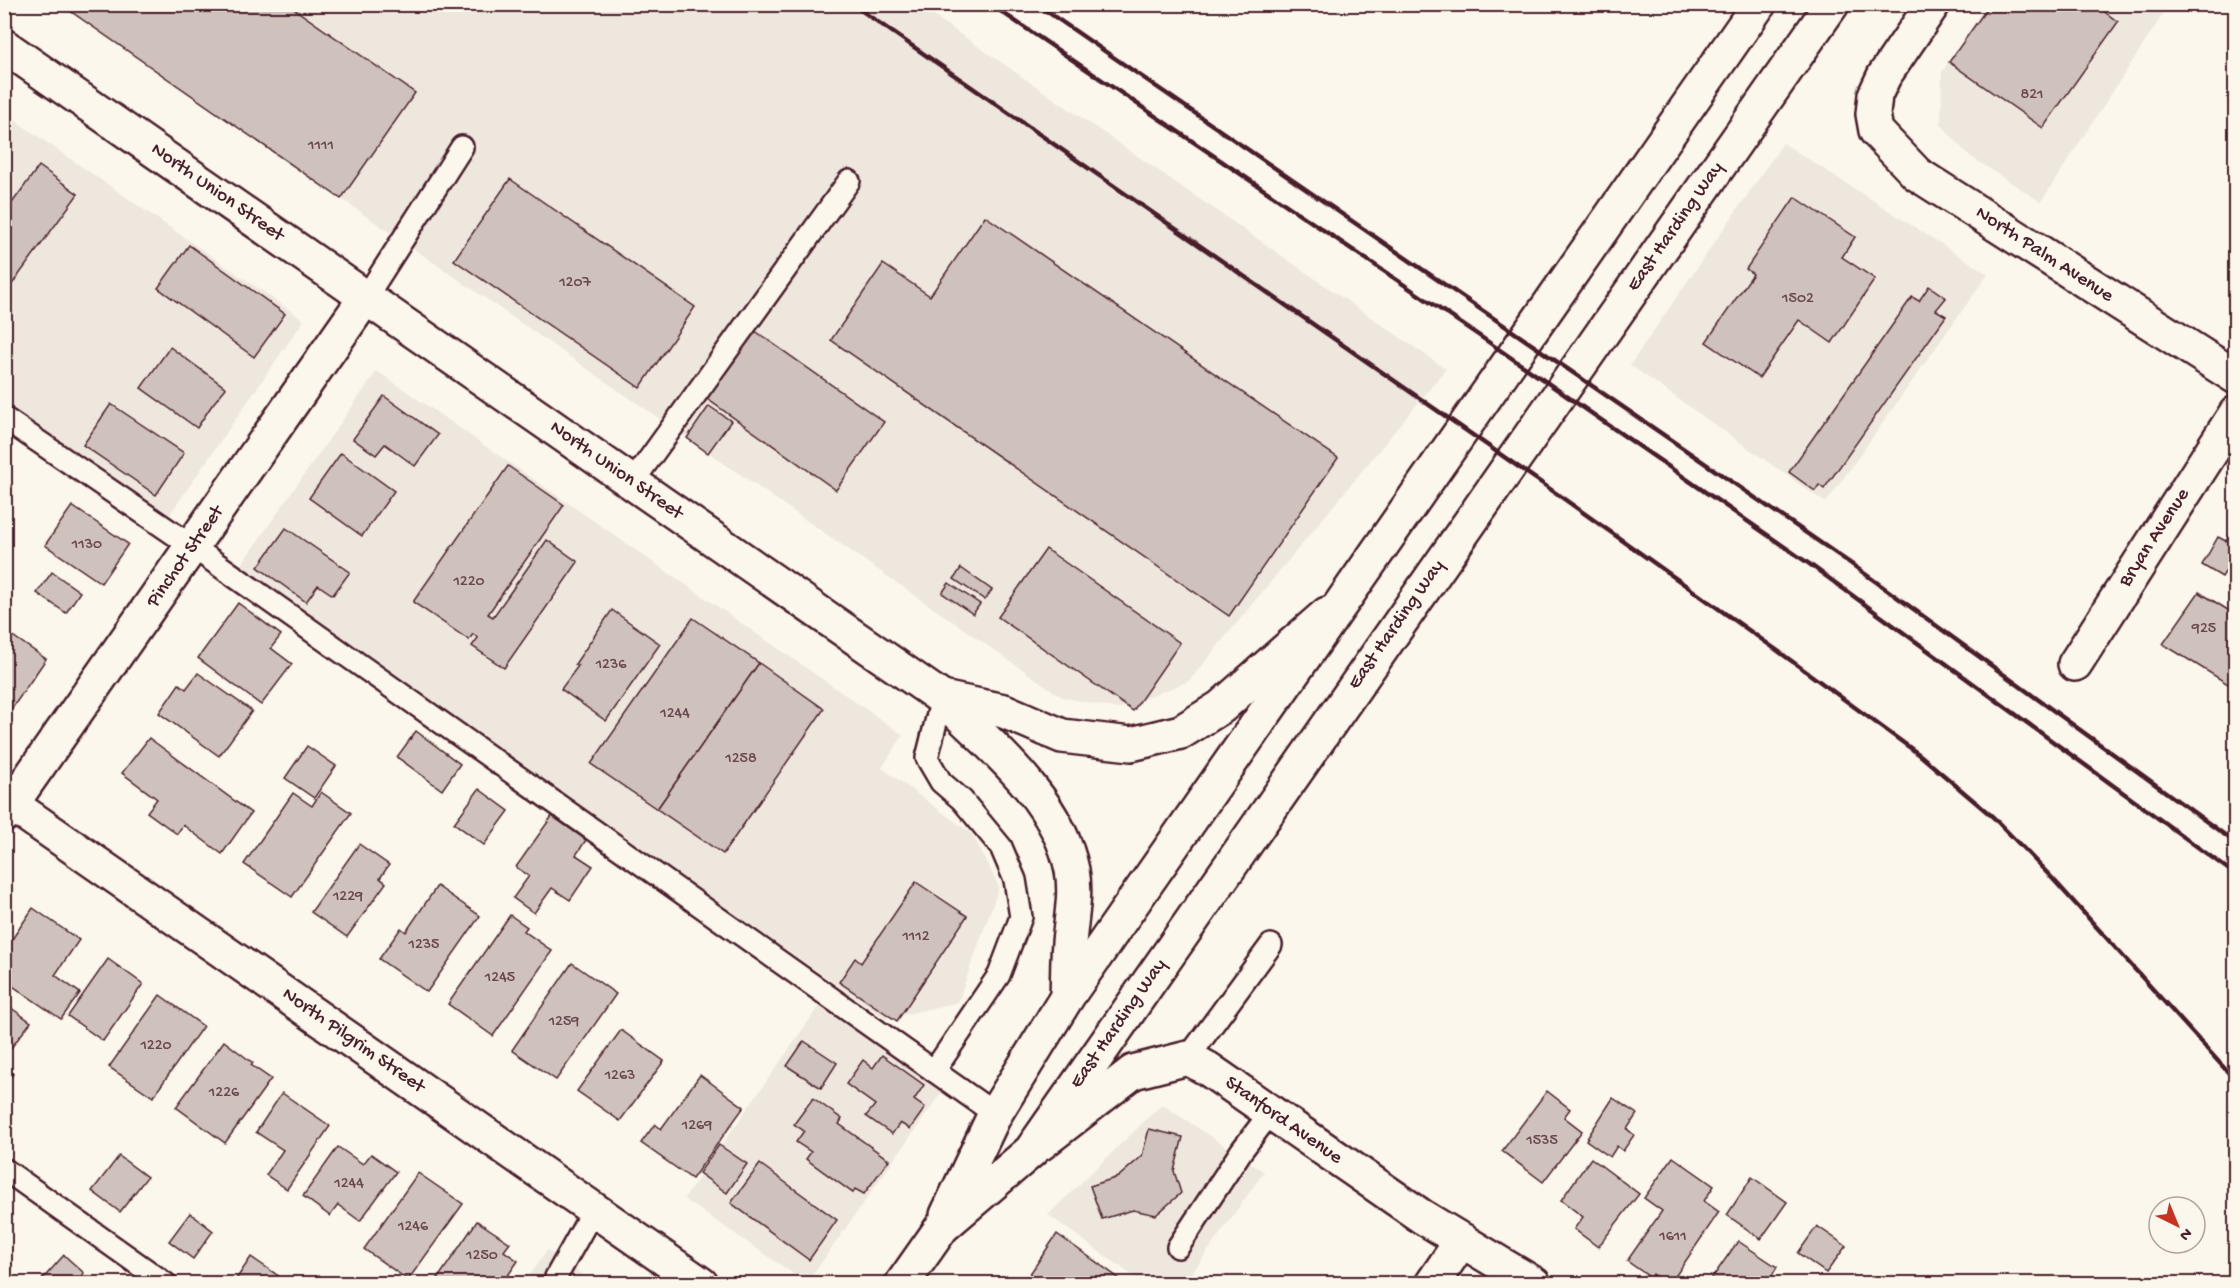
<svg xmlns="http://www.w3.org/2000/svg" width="2240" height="1288" font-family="'Gochi Hand',sans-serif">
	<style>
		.built { fill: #eee7de }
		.building { fill: #cfc2bc; stroke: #4a1f2b; stroke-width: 1.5 }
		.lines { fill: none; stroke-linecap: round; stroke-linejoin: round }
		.service-casing { stroke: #4a1f2b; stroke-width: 26 }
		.minor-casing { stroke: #4a1f2b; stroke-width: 38 }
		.tertiary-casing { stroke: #4a1f2b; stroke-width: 38 }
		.service { stroke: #fbf7ec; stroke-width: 21 }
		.minor { stroke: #fbf7ec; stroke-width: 33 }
		.tertiary { stroke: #fbf7ec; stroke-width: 33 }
		.rail { stroke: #4a1f2b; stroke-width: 4.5 }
		.labels { text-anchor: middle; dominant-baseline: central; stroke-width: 5; stroke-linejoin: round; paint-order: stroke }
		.number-label { font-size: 16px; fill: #6b484f }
		.street-label { font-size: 20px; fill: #4a1f2b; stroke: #fbf7ec }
	</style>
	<rect width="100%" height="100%" fill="#fbf7ec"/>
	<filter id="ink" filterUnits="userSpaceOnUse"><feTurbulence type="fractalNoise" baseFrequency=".0167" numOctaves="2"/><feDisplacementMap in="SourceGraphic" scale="12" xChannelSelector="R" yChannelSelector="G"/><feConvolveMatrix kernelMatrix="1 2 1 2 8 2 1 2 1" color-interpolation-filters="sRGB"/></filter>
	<g filter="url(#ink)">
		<!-- built -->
		<g class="built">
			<polygon points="61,5 918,5 1446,369 1189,681 1118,709 1062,697"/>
			<polygon points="1986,5 2169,5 2041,202 1968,155 1941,124 1942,72"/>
			<polygon points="4,113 304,320 166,520 5,408"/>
			<polygon points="1783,143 1988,274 1826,503 1630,365"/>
			<polygon points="377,371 903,735 882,768 972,834 999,887 958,1002 886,1019 238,569"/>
			<polygon points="822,1002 946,1086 807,1283 684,1199"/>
			<polygon points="1162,1104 1264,1172 1185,1283 1143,1283 1048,1215"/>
			<polygon points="547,1250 595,1283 524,1284"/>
		</g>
		<!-- building -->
		<g class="building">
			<polygon points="60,4 287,4 415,93 341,199"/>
			<polygon points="1990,4 2094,4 2118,22 2043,128 1949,62"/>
			<polygon points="39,166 78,194 10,287 4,283 4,214"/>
			<polygon points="510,179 695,307 640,388 454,260"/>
			<polygon points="1795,197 1855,237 1842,257 1875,279 1832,343 1799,320 1759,378 1706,342 1753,274 1746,269"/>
			<polygon points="985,216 1338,458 1229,616 831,340 883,264 930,296"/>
			<polygon points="189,245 285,314 254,357 158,288"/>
			<polygon points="1929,286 1946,298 1936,310 1946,316 1824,489 1819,485 1815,491 1789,472 1912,297 1919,301"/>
			<polygon points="751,328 884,422 836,490 703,396"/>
			<polygon points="170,347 226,388 212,405 197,428 141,388"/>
			<polygon points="384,396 438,435 415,466 385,444 376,455 353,439"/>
			<polygon points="111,404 184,453 156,495 83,445"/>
			<polygon points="709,406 731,421 708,453 687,438"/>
			<polygon points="341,453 394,491 362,536 309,498"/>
			<polygon points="508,466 564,505 488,614 493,617 547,540 578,562 504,668 472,646 478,638 473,634 469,640 413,602"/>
			<polygon points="72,506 128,544 101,583 45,545"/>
			<polygon points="2235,526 2236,570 2229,566 2222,577 2202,565 2218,537 2226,541"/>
			<polygon points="286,528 350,572 333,595 318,585 306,602 258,567"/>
			<polygon points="1046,549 1180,643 1133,711 998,617"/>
			<polygon points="961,568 992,590 985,600 954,579"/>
			<polygon points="52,572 80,592 66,613 37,593"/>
			<polygon points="949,583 980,604 973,614 942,593"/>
			<polygon points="2199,592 2236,615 2236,689 2163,644"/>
			<polygon points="238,603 281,635 271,648 292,664 261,705 198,658"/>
			<polygon points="612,610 660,644 606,721 561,689 578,666 575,664"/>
			<polygon points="693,618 759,663 657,809 591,764"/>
			<polygon points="4,630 46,659 11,710 4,705"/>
			<polygon points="759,663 824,709 723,854 657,809"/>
			<polygon points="198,673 252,711 219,756 159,713 179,684 186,689"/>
			<polygon points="416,731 460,764 442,790 397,757"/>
			<polygon points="149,738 251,813 222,854 183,825 177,834 147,812 157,799 122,773"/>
			<polygon points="307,746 336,766 314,798 285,778"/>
			<polygon points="479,789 509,811 484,845 454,823"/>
			<polygon points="321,792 351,813 292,897 244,864 293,793 312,806"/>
			<polygon points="552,816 586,840 576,855 593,866 570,900 552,888 534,913 513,898 529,876 516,867"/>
			<polygon points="359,844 389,865 380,878 386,883 347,937 311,912"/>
			<polygon points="916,882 967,916 897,1021 839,982 855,958 861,963"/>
			<polygon points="437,886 480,916 427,992 379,959 401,928 406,932"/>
			<polygon points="33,908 79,940 55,975 80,993 61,1019 4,980 4,951"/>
			<polygon points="510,915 527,927 524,931 552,951 493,1036 448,1004"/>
			<polygon points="108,959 143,984 103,1041 68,1016"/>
			<polygon points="572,963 616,994 556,1080 512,1050"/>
			<polygon points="160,995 203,1026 153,1097 109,1067"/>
			<polygon points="4,1003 31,1022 4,1057"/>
			<polygon points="621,1030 664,1061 620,1121 577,1091"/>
			<polygon points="224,1041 253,1063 251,1065 271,1079 225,1143 176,1107"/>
			<polygon points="804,1041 837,1063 821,1088 787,1066"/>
			<polygon points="882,1055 924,1085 914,1100 925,1108 910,1129 900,1123 892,1134 866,1116 875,1105 846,1084 863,1060 873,1068"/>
			<polygon points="4,1068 13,1074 4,1085"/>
			<polygon points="700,1075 744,1107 692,1179 641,1143 655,1124 661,1129"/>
			<polygon points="1547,1091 1570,1109 1564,1117 1582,1131 1543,1182 1502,1151"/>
			<polygon points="282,1093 330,1126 287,1189 266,1175 283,1150 256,1132"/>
			<polygon points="813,1098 842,1119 839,1124 889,1160 864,1194 855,1189 853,1193 806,1159 811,1152 796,1142 804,1131 794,1124"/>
			<polygon points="1613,1098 1637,1114 1627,1129 1634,1135 1623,1151 1617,1146 1610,1157 1586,1140"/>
			<polygon points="1149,1129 1183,1137 1174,1171 1181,1193 1156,1215 1133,1210 1102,1219 1090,1186 1118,1177 1142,1156"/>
			<polygon points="719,1145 747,1164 727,1193 699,1173"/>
			<polygon points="338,1147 363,1164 371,1154 396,1172 360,1221 338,1205 330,1216 303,1196"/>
			<polygon points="119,1156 147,1177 120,1212 92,1191"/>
			<polygon points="1673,1157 1714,1186 1704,1201 1719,1212 1670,1284 1667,1284 1653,1274 1651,1278 1627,1261 1662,1211 1644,1198"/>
			<polygon points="1591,1158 1639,1194 1598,1247 1574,1229 1583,1217 1561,1200"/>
			<polygon points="760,1164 837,1220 809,1260 731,1203"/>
			<polygon points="418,1173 463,1204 408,1280 364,1249"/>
			<polygon points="1752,1177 1787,1202 1761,1239 1727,1215"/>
			<polygon points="190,1213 213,1231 193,1259 169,1241"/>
			<polygon points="477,1221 510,1243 504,1251 518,1261 502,1284 434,1284"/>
			<polygon points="1817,1226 1846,1246 1826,1273 1798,1253"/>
			<polygon points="1057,1234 1127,1284 1023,1284"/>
			<polygon points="1738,1241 1777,1267 1767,1284 1708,1284"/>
			<polygon points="64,1255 84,1273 76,1284 42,1284 40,1282"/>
			<polygon points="251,1257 280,1277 276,1284 233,1284"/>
		</g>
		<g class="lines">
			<!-- service casing -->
			<g class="service-casing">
				<g id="service">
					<polyline points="366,297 462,147"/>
					<polyline points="4,418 193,547 995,1114"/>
					<polyline points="632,483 849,181"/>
					<polyline points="1188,1058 1271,945"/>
					<polyline points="934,1071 999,975 1021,917 1015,880 1001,847 962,800 941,782 927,758 942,698"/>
					<polyline points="4,1169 166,1284"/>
					<polyline points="1178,1247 1242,1150 1271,1112"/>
					<polyline points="557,1284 556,1277 594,1209"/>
				</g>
			</g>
			<!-- minor casing -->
			<g class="minor-casing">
				<g id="minor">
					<polyline points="1933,4 1884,76 1875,95 1873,114 1876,131 1917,174 2236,377"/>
					<path d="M4,46L942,698C991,746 1058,799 1072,870C1076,891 1072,913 1070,933C1067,955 1068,976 1067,997"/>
					<polyline points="2075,664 2236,413"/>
					<polyline points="942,698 1004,711 1062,736 1131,744 1181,732 1221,707 1327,614"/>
					<polyline points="4,799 701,1284"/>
					<polyline points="4,815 366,297"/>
					<polyline points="1040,1144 1133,1072 1188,1058 1208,1069 1421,1216 1534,1284"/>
					<polyline points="1432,1284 1462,1240"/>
				</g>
			</g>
			<!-- tertiary casing -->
			<g class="tertiary-casing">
				<g id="tertiary">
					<polyline points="947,1215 995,1114 1067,997 1759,4"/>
					<polyline points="902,1284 942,1227 1031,1151 1832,4"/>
				</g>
			</g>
			<!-- service -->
			<use href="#service" class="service"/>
			<!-- minor -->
			<use href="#minor" class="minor"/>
			<!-- tertiary -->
			<use href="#tertiary" class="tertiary"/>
			<!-- rail -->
			<g class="rail">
				<polyline points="852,4 1543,484 1778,651 1920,755 1993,817 2053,879 2236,1081"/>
				<polyline points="990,4 1484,339 1808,563 2236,875"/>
				<polyline points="1036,4 1850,563 2236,843"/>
			</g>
		</g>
	</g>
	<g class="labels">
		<!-- number labels -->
		<g class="number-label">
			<text x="2032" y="95">821</text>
			<text x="321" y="146">1111</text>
			<text x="575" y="283">1207</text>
			<text x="1798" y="299">1502</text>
			<text x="87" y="545">1130</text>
			<text x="469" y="582">1220</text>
			<text x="2204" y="629">925</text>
			<text x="611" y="665">1236</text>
			<text x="675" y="714">1244</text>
			<text x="741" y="759">1258</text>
			<text x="348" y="897">1229</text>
			<text x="916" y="937">1112</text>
			<text x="424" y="945">1235</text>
			<text x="500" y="978">1245</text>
			<text x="564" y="1022">1259</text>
			<text x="156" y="1046">1220</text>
			<text x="620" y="1076">1263</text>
			<text x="224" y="1093">1226</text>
			<text x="697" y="1126">1269</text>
			<text x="1542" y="1141">1535</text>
			<text x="349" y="1184">1244</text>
			<text x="413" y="1227">1246</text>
			<text x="1673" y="1237">1611</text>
			<text x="482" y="1256">1250</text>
		</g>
		<!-- street labels -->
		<g class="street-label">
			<text transform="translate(217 193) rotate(35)">North Union Street</text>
			<text transform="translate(1676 227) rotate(-55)">East Harding Way</text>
			<text transform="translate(2044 255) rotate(33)">North Palm Avenue</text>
			<text transform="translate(616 471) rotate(35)">North Union Street</text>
			<text transform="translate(2155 538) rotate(-57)">Bryan Avenue</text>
			<text transform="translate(186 557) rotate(-55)">Pinchot Street</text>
			<text transform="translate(1397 625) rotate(-55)">East Harding Way</text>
			<text transform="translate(1119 1024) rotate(-55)">East Harding Way</text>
			<text transform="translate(353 1041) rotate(35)">North Pilgrim Street</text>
			<text transform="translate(1283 1121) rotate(35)">Stanford Avenue</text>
		</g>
	</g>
	<!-- margin -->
	<rect width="2240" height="1288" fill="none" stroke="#fbf7ec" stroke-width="24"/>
	<rect x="12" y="12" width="2216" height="1264" fill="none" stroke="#4a1f2b" stroke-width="2" filter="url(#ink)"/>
	<!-- north arrow -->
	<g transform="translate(2177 1225) rotate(137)"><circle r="28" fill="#fbf7ec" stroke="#b4a19f" stroke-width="1.5"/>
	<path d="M0-4.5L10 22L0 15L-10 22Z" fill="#c8321e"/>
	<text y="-9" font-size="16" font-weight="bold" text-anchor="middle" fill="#4a1f2b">N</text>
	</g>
</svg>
